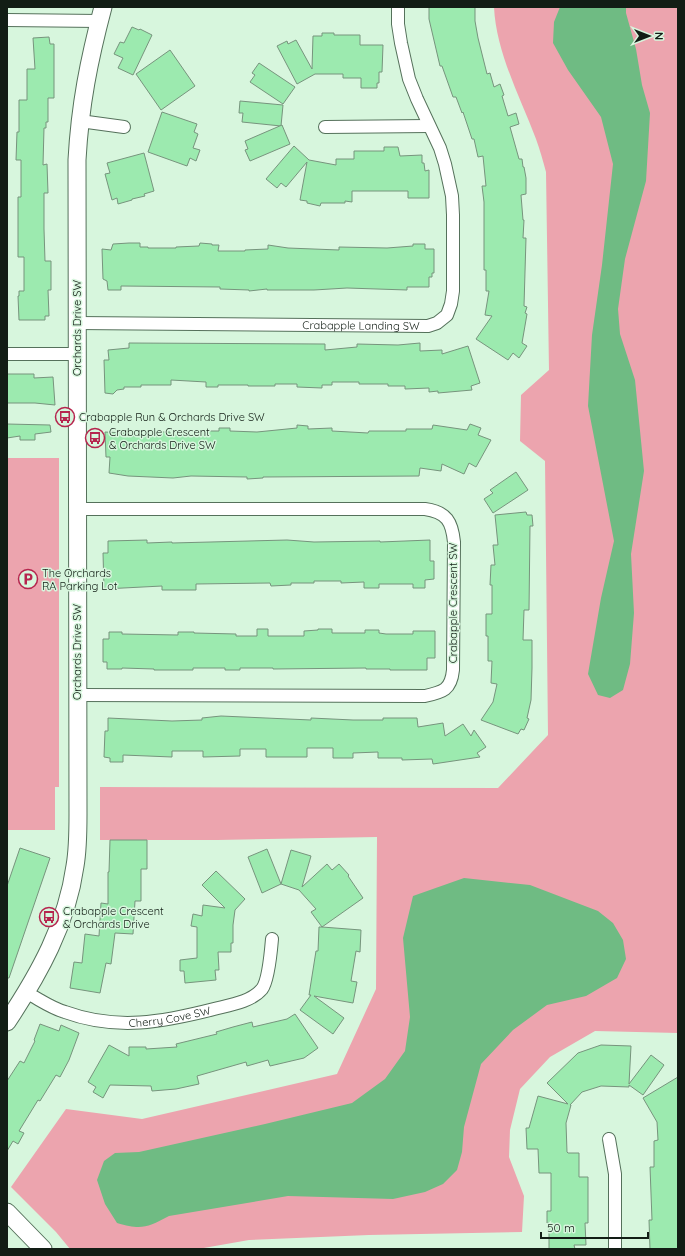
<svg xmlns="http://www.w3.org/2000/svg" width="685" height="1256" font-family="Quicksand,sans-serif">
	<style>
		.green { fill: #eca4ae }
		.water { fill: #6fbb83 }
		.building { fill: #9ceaaf; stroke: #77947d }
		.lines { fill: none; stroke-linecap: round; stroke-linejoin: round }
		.street-casing { stroke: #55715b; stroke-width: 14 }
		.secondary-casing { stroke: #55715b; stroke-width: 19 }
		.street { stroke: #fff; stroke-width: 12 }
		.secondary { stroke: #fff; stroke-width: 17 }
		.labels { text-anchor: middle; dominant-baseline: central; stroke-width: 3; stroke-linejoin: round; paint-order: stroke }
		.street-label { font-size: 11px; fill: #121d15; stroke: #d7f6dd }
		.poi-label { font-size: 11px; fill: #121d15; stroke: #d7f6dd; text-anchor: start }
	</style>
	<rect width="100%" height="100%" fill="#d7f6dd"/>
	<!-- green -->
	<g class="green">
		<path d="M494,7H678V1033L595,1031L550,1057L520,1089L510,1130L509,1157L524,1196L522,1232L369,1235L249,1240L198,1249H70L56,1232L11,1187L66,1109L142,1119L337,1074L376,989L377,837L217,840H100V787L498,788L548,735L545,461L520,441L521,395L549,370L546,172C543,161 540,150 536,139C520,97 496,52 494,7Z"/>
		<polygon points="59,458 59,787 55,787 55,830 7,830 7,458"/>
	</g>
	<!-- water -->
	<g class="water">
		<polygon points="560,7 626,7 626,13 636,49 642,85 650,113 646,181 625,259 618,309 620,334 635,380 644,471 631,554 634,613 630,664 623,690 610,698 598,695 588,674 601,598 614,541 588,406 592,335 602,265 613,164 601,117 568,70 553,43 554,22"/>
		<path d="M464,878L530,885L598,911L613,923L623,940L626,959L617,978L586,996L547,1005L513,1030L481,1064L464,1127L462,1152L457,1170L443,1184L425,1192L393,1199L288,1196L169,1216C147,1228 141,1230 117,1223L105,1204L97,1180L104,1161L115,1153L139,1152L265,1124L352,1103L385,1079L405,1051L410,1017L403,938L413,896Z"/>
	</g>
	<!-- building -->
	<g class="building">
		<polygon points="429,7 475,7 475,21 478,38 487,74 490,73 494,87 500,84 504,95 502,96 508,116 516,113 519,124 510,127 519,159 522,159 523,167 524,167 526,178 526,194 521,195 523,220 524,220 523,238 526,238 524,306 527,307 525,313 527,314 522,343 527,346 519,358 513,353 508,360 476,339 492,316 485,315 489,291 486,291 486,270 484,270 484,202 482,186 486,186 483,156 478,157 474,139 472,139 463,112 462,113 456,97 453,97 442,66 440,66 429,19"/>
		<polygon points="132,27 139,30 140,29 152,35 133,75 118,68 123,58 114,54 120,42 124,43"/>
		<polygon points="322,33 334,33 334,35 360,35 360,45 383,45 382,72 379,72 379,83 377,83 377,88 361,88 361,78 343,78 343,74 315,74 297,84 277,46 287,41 288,44 296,40 312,69 313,36 322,36"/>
		<polygon points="49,37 50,44 54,44 54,98 48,98 48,122 46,122 46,128 44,128 43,165 47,164 48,193 44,193 44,229 45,261 51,261 51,290 48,290 49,316 45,316 45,320 19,320 18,296 19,296 19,291 24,291 24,257 18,257 18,197 21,197 21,160 16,160 17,132 19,132 19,100 27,100 27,69 35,69 33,38"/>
		<polygon points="170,50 195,86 161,110 136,74"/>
		<polygon points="259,63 295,87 283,104 250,82 255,75 252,73"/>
		<polygon points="240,101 283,105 281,126 242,122 243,113 239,113"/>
		<polygon points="162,112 197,124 194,132 198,134 193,148 200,150 196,161 190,158 187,166 148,152"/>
		<polygon points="282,125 290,144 250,161 245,150 248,149 245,141"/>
		<polygon points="294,146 309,160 336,165 336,159 354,159 354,151 384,151 384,147 398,147 400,156 422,155 422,163 424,163 425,171 429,170 429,198 408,198 408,191 352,191 352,202 345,201 345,203 321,203 320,206 307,203 307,201 300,200 307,162 286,187 281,183 277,188 266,179"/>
		<polygon points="144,153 154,191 144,194 145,196 132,199 132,200 118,204 117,198 112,200 105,174 110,173 107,163"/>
		<polygon points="129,243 140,243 140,247 148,247 148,248 176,248 176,247 199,246 200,243 212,244 212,245 219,245 218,251 245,251 245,250 268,249 268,245 288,248 339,250 339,247 387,248 413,246 413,244 425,244 425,249 434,249 434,273 432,273 432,277 429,277 429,287 407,287 407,290 347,288 314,290 267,290 267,289 249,291 249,290 220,289 220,287 121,286 121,290 108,290 107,281 103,279 102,249 111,250 113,244"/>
		<polygon points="129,343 325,344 325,350 357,347 357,344 398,345 420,343 420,351 442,350 442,354 468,346 480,383 471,386 472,390 438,393 438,391 429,392 429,388 405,389 405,386 388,386 388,384 359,384 359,382 332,382 332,385 322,385 322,388 297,387 297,384 275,384 275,386 248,386 248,385 218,385 218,387 206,387 206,382 171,380 171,385 141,385 141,387 124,387 124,389 117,390 113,394 105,393 104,360 109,360 108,350 129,348"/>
		<polygon points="7,374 34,374 34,378 53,377 55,405 35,403 7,403"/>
		<polygon points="7,424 50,425 51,432 35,434 35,440 20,440 20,436 7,438"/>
		<polygon points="470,424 481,428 478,435 491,440 476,467 469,463 464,474 442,464 441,471 420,468 419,476 263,477 263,478 247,479 247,477 191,476 173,478 128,476 109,473 110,457 106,457 105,432 125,433 125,436 159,436 160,432 170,432 170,435 196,436 196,431 219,431 219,428 230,428 230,431 257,432 297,428 297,425 308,426 308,429 332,428 332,431 368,433 369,431 406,431 406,429 432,429 433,425 467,430"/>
		<polygon points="516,472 528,490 493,513 484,499 493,493 490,490"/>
		<polygon points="526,512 527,515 532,515 533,526 530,526 529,610 524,610 523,640 532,640 532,668 531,700 527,718 529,719 524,730 521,729 518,734 481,720 493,702 497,684 491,683 492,661 488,661 488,636 486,636 486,614 492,614 492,585 490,585 491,565 495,565 493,545 498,545 495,515"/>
		<polygon points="147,540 147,543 172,542 172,543 287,540 314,542 380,541 380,542 430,540 430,561 434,561 434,579 425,580 425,588 413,588 413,584 379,584 379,588 364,588 364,582 341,583 341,581 314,581 314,583 291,583 291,585 271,586 270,583 196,584 196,590 162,590 162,586 104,589 103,553 108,553 108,541"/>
		<polygon points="257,629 268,629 268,636 304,636 304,631 318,630 318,629 332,629 332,633 365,633 365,630 379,630 379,633 386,634 413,634 413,631 435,631 435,658 427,658 427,670 390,670 390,669 366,669 366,668 273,669 273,668 240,668 240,670 225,670 225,668 193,668 193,670 154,670 154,669 122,668 122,669 107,669 107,662 103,662 103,639 109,639 109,632 122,632 122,634 178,635 178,632 194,632 194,633 236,634 236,636 257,636"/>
		<polygon points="221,716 311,720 311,718 353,720 383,720 383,718 417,718 418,727 443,723 445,736 463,724 471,736 474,730 486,747 477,753 480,757 433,764 432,759 402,760 402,758 378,758 378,752 353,753 353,758 333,758 333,748 307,748 307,757 266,757 266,749 240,749 240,756 203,757 203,751 172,751 172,757 123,755 123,762 110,762 110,758 104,757 105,731 108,731 108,718 172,721 202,720 202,718"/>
		<polygon points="110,840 147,840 147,869 141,869 141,901 135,901 133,934 115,933 111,964 106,963 100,993 70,988 74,962 82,963 85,934 99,936 101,903 108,904 108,872 109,872"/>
		<polygon points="20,848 50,858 9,978 7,978 7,886"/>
		<polygon points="267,849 281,884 291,850 311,856 302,887 327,864 332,870 339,864 349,875 348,876 363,898 322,927 361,930 360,952 356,951 351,981 357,982 353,1003 314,996 344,1018 333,1034 300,1010 311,995 309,995 316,951 318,951 319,927 322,927 311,912 316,909 299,890 281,884 262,893 248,857"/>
		<polygon points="216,871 245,899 235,910 233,925 233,943 231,943 231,952 218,952 219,970 215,970 216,980 185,983 184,971 180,971 180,960 197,958 197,927 191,926 193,914 202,916 203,905 225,908 202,885"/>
		<polygon points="295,1014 318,1048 304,1058 270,1066 268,1060 247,1066 246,1062 197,1076 199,1084 176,1089 152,1091 151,1086 110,1085 103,1098 93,1092 96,1087 88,1082 109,1045 129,1056 129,1047 146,1047 146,1049 177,1047 176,1044 217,1034 216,1032 233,1027 252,1022 253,1027 287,1019"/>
		<polygon points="40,1024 59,1031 61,1025 79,1033 69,1060 60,1077 56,1075 40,1101 38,1100 19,1131 24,1133 18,1144 13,1141 7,1151 7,1081 20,1061 24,1063 35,1041 34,1040"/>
		<polygon points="601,1045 631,1046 629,1084 651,1055 664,1065 643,1095 629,1085 629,1087 601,1086 582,1092 570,1105 571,1105 566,1123 567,1152 568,1153 579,1153 579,1177 588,1177 588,1223 585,1223 586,1245 574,1245 575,1249 549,1249 549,1223 547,1223 547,1211 551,1211 551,1173 539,1173 538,1149 527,1149 526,1128 529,1128 538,1096 568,1104 547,1083 578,1053"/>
		<polygon points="678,1077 678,1249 650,1249 649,1220 652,1220 650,1167 654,1167 654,1141 658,1140 657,1122 643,1098"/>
	</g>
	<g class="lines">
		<!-- street casing -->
		<g class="street-casing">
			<g id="street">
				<polyline points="7,20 99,21"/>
				<polyline points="80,121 124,127"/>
				<polyline points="325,127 429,126"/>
				<path id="s1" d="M77,323L428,326L437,323L447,315L451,304L453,291V215L452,196L445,164L440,148L417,99L409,79L401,43L398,24V7"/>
				<polyline points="7,354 77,354"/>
				<path d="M77,509H425C447,512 452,522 454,542L453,670C451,690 443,692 425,696L77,695"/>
				<path id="s2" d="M27,993C39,999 51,1008 65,1012C117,1031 163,1022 214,1009C230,1005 251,1002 262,989C268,981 271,951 272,939"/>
				<polyline points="609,1139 615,1174 615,1249"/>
			</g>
		</g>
		<!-- secondary casing -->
		<g class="secondary-casing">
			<g id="secondary">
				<path d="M7,1022C39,974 67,924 75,866C78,849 78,831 78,814L77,160C80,105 89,60 103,7"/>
				<polyline points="7,1212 43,1249"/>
			</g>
		</g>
		<!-- street -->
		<use href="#street" class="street"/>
		<!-- secondary -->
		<use href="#secondary" class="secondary"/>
	</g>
	<!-- icons -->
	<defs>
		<g id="bus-ring" transform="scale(1)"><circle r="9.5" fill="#d7f6dd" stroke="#b6254e" stroke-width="1.5"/><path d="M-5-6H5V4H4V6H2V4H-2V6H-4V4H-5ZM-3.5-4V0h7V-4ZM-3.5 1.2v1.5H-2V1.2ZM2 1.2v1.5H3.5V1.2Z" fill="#b6254e"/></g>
		<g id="parking-ring" transform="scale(1)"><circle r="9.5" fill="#d7f6dd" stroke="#b6254e" stroke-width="1.5"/><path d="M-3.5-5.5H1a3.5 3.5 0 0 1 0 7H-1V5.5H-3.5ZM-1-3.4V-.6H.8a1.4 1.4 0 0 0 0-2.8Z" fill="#b6254e"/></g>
	</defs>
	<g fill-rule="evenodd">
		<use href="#bus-ring" x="65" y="417"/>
		<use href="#bus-ring" x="95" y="438"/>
		<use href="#parking-ring" x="28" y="579"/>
		<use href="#bus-ring" x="49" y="917"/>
	</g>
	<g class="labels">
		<!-- street labels -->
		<g class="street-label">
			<text stroke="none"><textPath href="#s1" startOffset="284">Crabapple Landing SW</textPath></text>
			<text transform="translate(77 328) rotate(-90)">Orchards Drive SW</text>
			<text transform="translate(453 603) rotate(-90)">Crabapple Crescent SW</text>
			<text transform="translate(77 652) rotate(-90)">Orchards Drive SW</text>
			<text stroke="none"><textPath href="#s2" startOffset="149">Cherry Cove SW</textPath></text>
		</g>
		<!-- poi labels -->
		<g class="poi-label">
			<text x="79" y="417">Crabapple Run &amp; Orchards Drive SW</text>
			<text x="109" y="432">Crabapple Crescent<tspan x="109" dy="13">&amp; Orchards Drive SW</tspan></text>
			<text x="42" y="573">The Orchards<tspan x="42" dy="13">RA Parking Lot</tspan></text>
			<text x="63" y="911">Crabapple Crescent<tspan x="63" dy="13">&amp; Orchards Drive</tspan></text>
		</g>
	</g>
	<!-- border -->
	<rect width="685" height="1256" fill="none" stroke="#121d15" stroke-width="16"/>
	<!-- north arrow -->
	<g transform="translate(649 36) rotate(90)" stroke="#d7f6dd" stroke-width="3" paint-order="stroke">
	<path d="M0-3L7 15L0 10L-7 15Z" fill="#121d15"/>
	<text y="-6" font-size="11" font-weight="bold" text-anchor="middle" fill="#121d15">N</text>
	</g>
	<!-- scale -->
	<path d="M541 1232v6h107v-6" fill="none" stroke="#121d15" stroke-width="2"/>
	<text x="547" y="1232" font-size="12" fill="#121d15" stroke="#d7f6dd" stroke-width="3" paint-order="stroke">50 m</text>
</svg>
